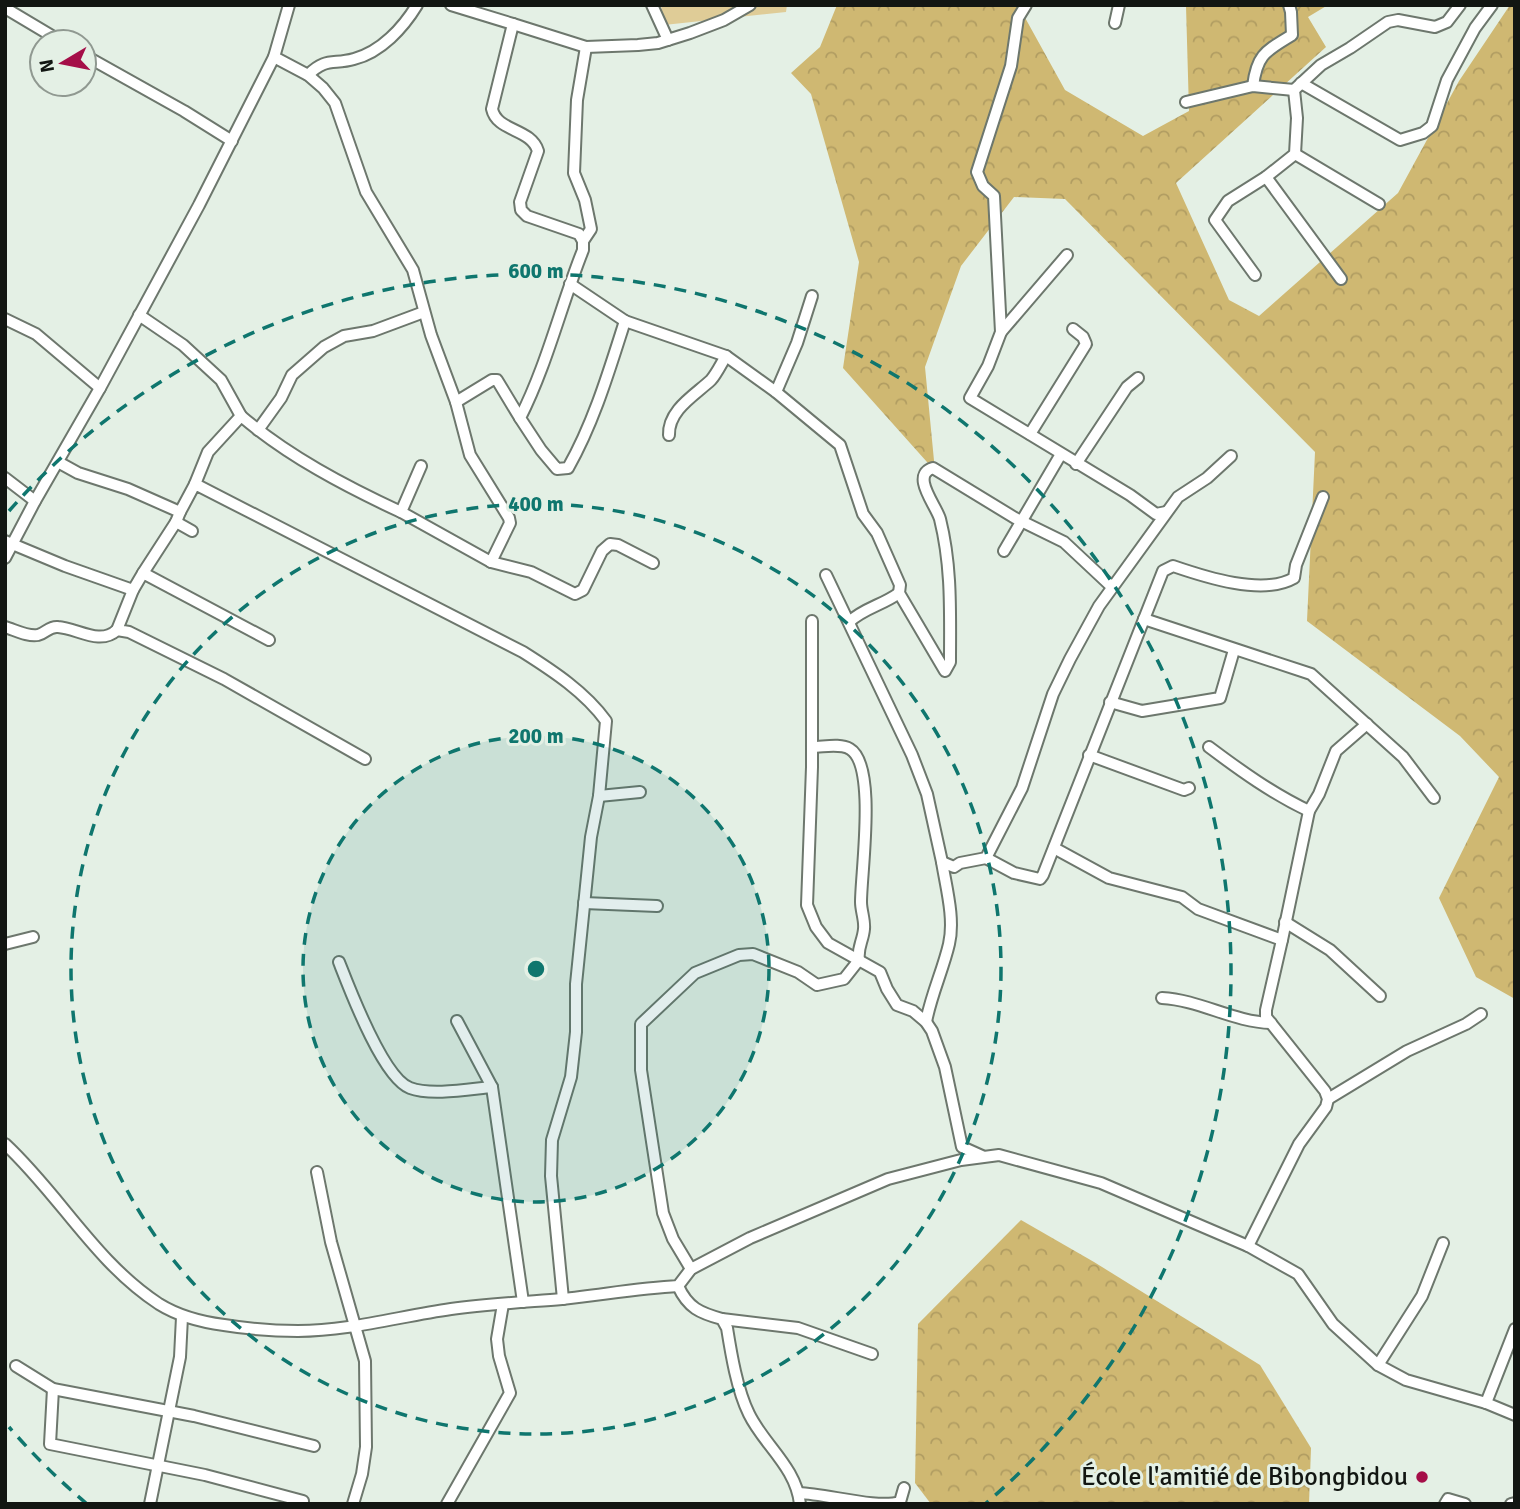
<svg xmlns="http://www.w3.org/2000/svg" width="1520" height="1509" font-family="Signika,sans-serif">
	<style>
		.grass { fill: #dfcc97 }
		.forest { fill: url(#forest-crowns) }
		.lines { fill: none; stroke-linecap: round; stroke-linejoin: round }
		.minor-casing { stroke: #6d776d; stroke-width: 14 }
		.minor { stroke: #fff; stroke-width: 10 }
		.ring { fill: none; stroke: #0f766e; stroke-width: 3.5; stroke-dasharray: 12 9 }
		.poi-dot { fill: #a50e48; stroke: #e4f0e5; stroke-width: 2.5 }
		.labels { text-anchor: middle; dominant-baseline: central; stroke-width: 6; stroke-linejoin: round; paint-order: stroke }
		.poi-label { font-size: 26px; fill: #121612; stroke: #e4f0e5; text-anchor: end }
		.centre { fill: #0f766e; stroke: #e4f0e5; stroke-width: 3.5 }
		.ring-label { font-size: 21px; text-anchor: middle; font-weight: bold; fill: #0f766e; stroke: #e4f0e5; stroke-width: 6; stroke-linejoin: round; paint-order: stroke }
	</style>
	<defs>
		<pattern id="forest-crowns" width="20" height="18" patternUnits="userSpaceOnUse" patternTransform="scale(1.75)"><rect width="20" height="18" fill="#cfb872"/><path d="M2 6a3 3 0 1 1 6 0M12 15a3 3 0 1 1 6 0" fill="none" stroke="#b19d62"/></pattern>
	</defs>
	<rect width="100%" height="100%" fill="#e4f0e5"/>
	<!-- grass -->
	<polygon class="grass" points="661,5 787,5 786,12 664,25"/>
	<!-- forest -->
	<g class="forest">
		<polygon points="837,5 1018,5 1065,90 1143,136 1189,111 1186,6 1328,5 1308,17 1326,47 1176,183 1229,300 1259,316 1398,193 1459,81 1510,5 1515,5 1515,999 1476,977 1439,898 1499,777 1460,736 1307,621 1315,452 1065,199 1014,197 961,266 925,367 935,471 843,368 859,262 811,94 791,73 820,47"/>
		<polygon points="1021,1220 1094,1262 1260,1365 1311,1448 1309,1504 931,1504 915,1483 918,1324"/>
	</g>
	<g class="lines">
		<!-- minor casing -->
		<g class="minor-casing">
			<g id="minor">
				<path d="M451,5L513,24L492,109C497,132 531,128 538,151L520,202L521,210L527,216L579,234L583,241V250C561,305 547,365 520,418L541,450L557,469L568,468C594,422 609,371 625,321L726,356L776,392L840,445L863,514L877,533L900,585L899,593L945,671L950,662C950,613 952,567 940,519C936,505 910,475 933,468L1015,518L1064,542L1111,586"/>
				<polyline points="652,5 668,40"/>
				<polyline points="1026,5 1018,18 1011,66 977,172 983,186 994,196 1001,332 988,366 970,398 1130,495 1156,514 1166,512"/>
				<polyline points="10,11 62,42"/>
				<polyline points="1115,23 1119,5"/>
				<polyline points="513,24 586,47 638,45 658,43 690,33 724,20 750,5"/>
				<polyline points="84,55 184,111 232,141"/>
				<polyline points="274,57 308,75 323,88 335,103 366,192 413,270 431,335 456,402 492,380 497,380 520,418"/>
				<path d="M308,75C326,57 333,65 354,59C381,52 403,28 417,5"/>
				<polyline points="1301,83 1400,140 1423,133 1432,126 1447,80 1475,28 1492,5"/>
				<path d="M1253,86C1257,54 1266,51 1292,35L1291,12L1289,5"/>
				<polyline points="1186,102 1253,86 1294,90"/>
				<polyline points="1295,154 1379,204"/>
				<polyline points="1266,177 1341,279"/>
				<polyline points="583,241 591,229 585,200 574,173 577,100 586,47"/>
				<polyline points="1255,275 1215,220 1228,201 1266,177 1295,154 1297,118 1294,90 1321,65 1350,48 1388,22 1398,20 1435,27 1447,22 1460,5"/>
				<polyline points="570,284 625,321"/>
				<polyline points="139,315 183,345 221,380 241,416"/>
				<polyline points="5,319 36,334 100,388"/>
				<polyline points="1001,332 1067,255"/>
				<polyline points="776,392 797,343 812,296"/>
				<polyline points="456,402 470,455 509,518 510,523 491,562"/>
				<polyline points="258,430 281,398 292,375 324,347 344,336 373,331 424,312"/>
				<polyline points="1030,434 1086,344 1083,337 1073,329"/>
				<path d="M669,435C668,410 695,395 711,380C717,373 721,364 726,356"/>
				<polyline points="58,462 78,473 128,489 180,512 176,522"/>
				<polyline points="1076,464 1127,387 1138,378"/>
				<polyline points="421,466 401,512 491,562 531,572 575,594 583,590 602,551 610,544 618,545 653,563"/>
				<polyline points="5,478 35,501"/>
				<path d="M195,484L208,452L241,416C288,456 345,486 401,512"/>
				<path d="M180,512L195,484L523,652C553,671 585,692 606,721L599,796L591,837L576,984V1032L571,1077L552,1140L551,1176L563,1299"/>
				<polyline points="5,541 65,566 133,590 143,573 269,640"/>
				<polyline points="1004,551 1061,454"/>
				<polyline points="5,558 35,501 100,388 199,205 274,57 289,5"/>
				<polyline points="143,573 176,522 192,531"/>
				<polyline points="826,575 912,755 927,794 942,862"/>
				<polyline points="133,590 117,630 129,632 224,679 365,759"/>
				<polyline points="1144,619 1311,674 1403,757 1434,798"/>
				<polyline points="812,621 812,767 807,905 816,927 828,943 880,972 887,989 897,1005 913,1011 926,1022 932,1031 945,1067 962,1147 982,1156"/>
				<path d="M849,622C864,608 883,605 899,593"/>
				<path d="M5,627C15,630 28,637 38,635C46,633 49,626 58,627C77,628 100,646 117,630"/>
				<polyline points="1110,702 1142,711 1220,698 1234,650"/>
				<path d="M1209,747C1241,771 1273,794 1309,811"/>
				<polyline points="1089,755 1184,790 1189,788"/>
				<polyline points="599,796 640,792"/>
				<polyline points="1054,848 1109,878 1182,897 1198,909 1282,940 1266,1010 1266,1017 1325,1091 1328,1099 1326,1107 1299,1144 1248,1246"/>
				<path d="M986,858L1014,873L1040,879L1043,875L1163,571L1173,566C1205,577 1263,596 1294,578L1296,565L1323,497"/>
				<polyline points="584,903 657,906"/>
				<polyline points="1285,922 1330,950 1380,996"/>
				<polyline points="1282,940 1309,811 1319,794 1336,751 1367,724"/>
				<polyline points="5,944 33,937"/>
				<path d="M339,962C350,990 383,1078 410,1088C431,1096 470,1089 492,1087"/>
				<path d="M1162,998C1200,1000 1233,1022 1271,1023"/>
				<polyline points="457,1021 492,1087 523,1302"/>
				<path d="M926,1022C931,995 943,970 949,944C955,919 946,887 942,862L954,867L960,863L986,858L1022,788L1053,694L1070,659L1099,606L1178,497L1207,478L1231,456"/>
				<polyline points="1328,1099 1407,1051 1466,1024 1481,1014"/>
				<path d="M5,1144C60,1195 95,1262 159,1304C180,1317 201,1322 224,1325C249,1329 274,1331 298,1331C349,1331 401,1316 451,1309C488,1304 525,1302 562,1299C601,1295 639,1288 678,1286L691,1269L750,1238L888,1179L961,1160L999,1155L1101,1183L1248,1246L1298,1274L1333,1324L1378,1365L1406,1380L1486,1403L1515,1415"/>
				<polyline points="317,1172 331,1242 365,1361 366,1447 362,1474 353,1504"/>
				<path d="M691,1269L673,1239L663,1213L641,1070V1024L695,973L739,955L753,954L798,972L817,985L844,979L859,960C857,948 863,941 864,929C865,920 861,911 861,902C861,872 877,765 850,749C840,743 824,747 812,747"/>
				<path d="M678,1286C688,1308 700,1313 722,1319L727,1328C731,1353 737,1390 749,1414C764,1445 796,1467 800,1504"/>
				<polyline points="722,1319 798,1328 872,1354"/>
				<polyline points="1378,1365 1422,1296 1443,1243"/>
				<polyline points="16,1366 53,1389 194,1416 314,1446"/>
				<polyline points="53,1389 50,1444 205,1475 303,1501"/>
				<polyline points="1486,1403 1515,1329"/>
				<path d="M799,1493C827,1494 877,1509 900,1502L904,1488"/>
				<polyline points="150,1504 180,1357 182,1317"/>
				<polyline points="447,1504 510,1393 499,1356 497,1339 503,1304"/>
				<polyline points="1445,1504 1448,1499 1465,1504"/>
				<polyline points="1511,1504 1515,1503"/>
			</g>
		</g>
		<!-- minor -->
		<use href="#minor" class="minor"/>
	</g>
	<!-- distance rings -->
	<circle cx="536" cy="969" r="233" fill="#0f766e" fill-opacity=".12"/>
	<g class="ring">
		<circle cx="536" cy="969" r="233"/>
		<circle cx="536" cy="969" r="465"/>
		<path d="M87 1504A698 698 0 0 1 9 1427M9 511A698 698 0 1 1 985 1504"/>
	</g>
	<!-- markers -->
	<circle class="poi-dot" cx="1422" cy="1477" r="7"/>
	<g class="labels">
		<!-- poi labels -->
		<g class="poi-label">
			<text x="1408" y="1477">École l'amitié de Bibongbidou</text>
		</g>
	</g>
	<circle cx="536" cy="969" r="10" class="centre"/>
	<g class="ring-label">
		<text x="536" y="278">600 m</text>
		<text x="536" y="511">400 m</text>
		<text x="536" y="743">200 m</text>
	</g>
	<!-- border -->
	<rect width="1520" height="1509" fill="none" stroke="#121612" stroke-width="14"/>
	<!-- north arrow -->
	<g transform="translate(63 63) rotate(260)"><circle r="33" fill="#e4f0e5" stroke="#909991" stroke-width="2"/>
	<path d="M0-5L12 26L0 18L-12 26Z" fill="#a50e48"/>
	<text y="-10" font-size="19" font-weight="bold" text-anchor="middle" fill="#121612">N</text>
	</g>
</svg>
